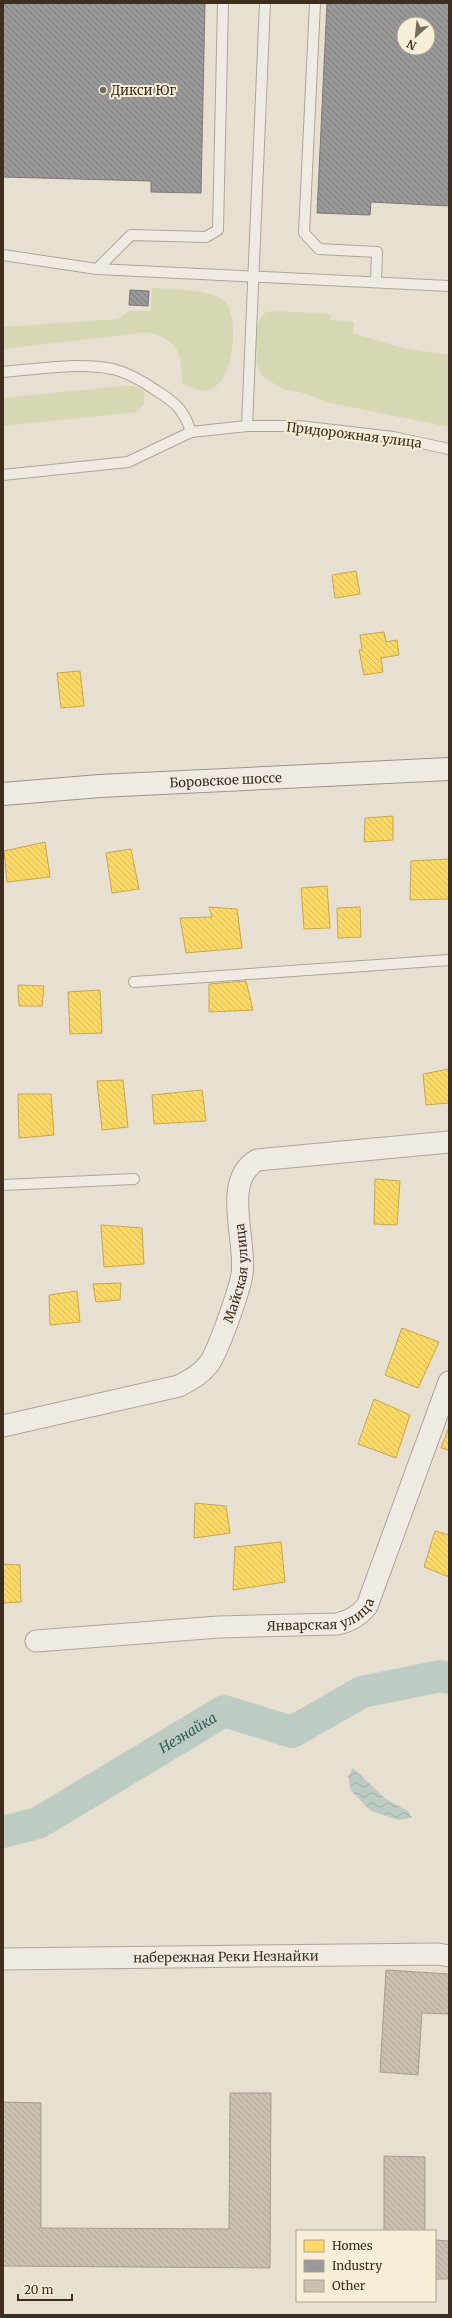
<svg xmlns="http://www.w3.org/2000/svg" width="452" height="2318" font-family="Merriweather,serif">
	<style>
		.green { fill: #d6d7b3 }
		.water { fill: url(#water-waves) }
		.homes { fill: url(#homes-back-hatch); stroke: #c5a651 }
		.industry { fill: url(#industry-back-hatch); stroke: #7d7975; fill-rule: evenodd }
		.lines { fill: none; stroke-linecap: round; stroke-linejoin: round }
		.river { stroke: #bcccc2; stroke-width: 32 }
		.building { fill: url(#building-back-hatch); stroke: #a89c90 }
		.service-casing { stroke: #ada599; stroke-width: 12 }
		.minor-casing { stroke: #ada599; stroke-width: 23 }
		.secondary-casing { stroke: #9c958a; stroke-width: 24 }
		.service { stroke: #efebe3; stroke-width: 10 }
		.minor { stroke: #efebe3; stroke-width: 21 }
		.secondary { stroke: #efebe3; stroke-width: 22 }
		.poi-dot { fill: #786c5e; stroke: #f7eed8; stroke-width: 1.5 }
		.labels { text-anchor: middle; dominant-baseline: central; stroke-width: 4; stroke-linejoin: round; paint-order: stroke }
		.poi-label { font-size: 13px; fill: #3d2e20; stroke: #f7eed8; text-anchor: start }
		.street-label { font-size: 13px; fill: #3d2e20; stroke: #f7eed8 }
		.water-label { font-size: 14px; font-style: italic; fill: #2f5d5a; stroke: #f7eed8 }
	</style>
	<defs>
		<pattern id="water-waves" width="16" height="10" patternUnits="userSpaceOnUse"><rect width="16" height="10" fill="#bcccc2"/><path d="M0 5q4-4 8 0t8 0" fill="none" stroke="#a2b0a6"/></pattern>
		<pattern id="homes-back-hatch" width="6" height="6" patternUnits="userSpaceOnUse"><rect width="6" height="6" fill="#ffd966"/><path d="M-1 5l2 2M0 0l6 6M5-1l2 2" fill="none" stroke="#dbbb58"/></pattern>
		<pattern id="industry-back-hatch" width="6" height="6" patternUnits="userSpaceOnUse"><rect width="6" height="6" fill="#999"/><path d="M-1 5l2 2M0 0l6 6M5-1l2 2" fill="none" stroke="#7e7d7c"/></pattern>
		<pattern id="building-back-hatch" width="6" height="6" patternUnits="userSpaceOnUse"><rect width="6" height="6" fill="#cbbfb2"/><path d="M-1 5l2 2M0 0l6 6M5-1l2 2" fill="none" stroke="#afa499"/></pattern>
	</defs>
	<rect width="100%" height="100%" fill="#e7e0d1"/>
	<!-- green -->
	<g class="green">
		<path d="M152,288C171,290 210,288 224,301C241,317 234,385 208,390C200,392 190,387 182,383C181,354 180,341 148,332L3,349V327L118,319L129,311H151Z"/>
		<polygon points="277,311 331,314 330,320 354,322 353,333 402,348 449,355 449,427 326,402 304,393 283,389 262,376 257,364 256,333 259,320 266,312"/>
		<polygon points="122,386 134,386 144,390 144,404 137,412 3,426 3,398"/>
	</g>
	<!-- water -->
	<polygon class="water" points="353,1768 386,1799 408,1811 412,1818 398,1820 371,1811 351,1791 348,1776"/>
	<!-- homes -->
	<g class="homes">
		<polygon points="356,571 360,594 335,598 332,575"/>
		<polygon points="384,632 386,642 397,640 399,655 381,658 383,672 364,675 359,650 362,650 360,635"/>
		<polygon points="80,671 84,706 61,708 57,673"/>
		<polygon points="393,816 393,840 364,842 365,818"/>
		<polygon points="45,842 50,877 7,882 4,851"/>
		<polygon points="131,849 139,889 112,893 106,853"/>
		<polygon points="449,859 449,899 410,900 411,861"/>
		<polygon points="327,886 330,928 304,929 301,888"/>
		<polygon points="209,907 237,909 242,948 186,953 180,918 212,917"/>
		<polygon points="360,907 361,937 338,938 337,908"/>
		<polygon points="246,981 253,1010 209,1012 209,984"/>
		<polygon points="18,985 44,986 42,1006 19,1006"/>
		<polygon points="100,990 102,1033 70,1034 68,992"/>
		<polygon points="449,1069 449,1103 426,1105 423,1074"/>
		<polygon points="123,1080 128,1127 102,1130 97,1081"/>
		<polygon points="202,1090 206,1121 154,1124 152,1095"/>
		<polygon points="18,1094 51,1094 54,1135 19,1138"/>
		<polygon points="375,1179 400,1181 397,1225 374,1224"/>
		<polygon points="101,1225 142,1228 144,1264 104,1267"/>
		<polygon points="121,1283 120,1300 96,1302 93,1284"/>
		<polygon points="77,1291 80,1322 50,1325 49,1295"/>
		<polygon points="402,1328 439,1342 418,1388 385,1375"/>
		<polygon points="374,1399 410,1415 396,1458 358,1444"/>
		<polygon points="449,1427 449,1450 441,1448"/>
		<polygon points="195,1503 226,1506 230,1533 194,1538"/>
		<polygon points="435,1531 449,1535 449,1577 424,1567"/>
		<polygon points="281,1542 285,1582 233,1590 235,1547"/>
		<polygon points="3,1564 20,1565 21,1602 3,1603"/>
	</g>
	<!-- industry -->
	<g class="industry">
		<polygon points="3,3 205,3 201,193 151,192 151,181 3,177"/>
		<path d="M327,3H449V206L371,202L370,215L317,213ZM404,24H428V48H404Z"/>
		<polygon points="130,290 149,291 148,306 129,305"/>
	</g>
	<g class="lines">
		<!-- river -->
		<path class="river" id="s1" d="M3,1832L38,1823L224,1711L292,1732L362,1692L441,1676L449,1678"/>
	</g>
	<!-- building -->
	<g class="building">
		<polygon points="386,1970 449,1974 449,2014 422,2013 418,2075 380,2072"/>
		<polygon points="230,2093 271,2093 270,2268 3,2266 3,2102 41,2103 41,2228 229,2229"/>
		<polygon points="384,2156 425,2157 425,2231 384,2231"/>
		<polygon points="435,2240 449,2241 449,2279 435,2279"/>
	</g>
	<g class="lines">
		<!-- service casing -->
		<g class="service-casing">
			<g id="service">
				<polyline points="315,3 304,233 319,249 377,252 376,282"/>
				<polyline points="3,255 97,269 449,286"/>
				<polyline points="97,269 131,235 206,237 218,230 223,3"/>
				<path d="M3,372C38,369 78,362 113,369C129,373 144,382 157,391C176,403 184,410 191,432"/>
				<polyline points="247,426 265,3"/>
				<polyline points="3,475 128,462 191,432 247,426 299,426 393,437 449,449"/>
				<polyline points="134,982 449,960"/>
				<polyline points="3,1185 134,1179"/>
			</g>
		</g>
		<!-- minor casing -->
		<g class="minor-casing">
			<g id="minor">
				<path id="s2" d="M3,1426L179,1386C190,1380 200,1375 208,1365C217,1355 240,1289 242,1274C247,1240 221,1181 257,1160L449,1142"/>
				<path id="s3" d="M36,1641L219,1627L337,1624C349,1621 358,1617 367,1606L449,1382"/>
				<path id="s4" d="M3,1959L438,1954L449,1956"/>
			</g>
		</g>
		<!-- secondary casing -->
		<g class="secondary-casing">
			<g id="secondary">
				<path id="s5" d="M3,794L100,786L449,769"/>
			</g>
		</g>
		<!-- service -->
		<use href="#service" class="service"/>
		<!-- minor -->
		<use href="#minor" class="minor"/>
		<!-- secondary -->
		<use href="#secondary" class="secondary"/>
	</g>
	<!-- markers -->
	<circle class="poi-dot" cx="103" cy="90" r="4"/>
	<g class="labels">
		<!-- poi labels -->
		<g class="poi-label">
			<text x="111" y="90">Дикси Юг</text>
		</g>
		<!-- street labels -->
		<g class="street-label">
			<text transform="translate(354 435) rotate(7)">Придорожная улица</text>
			<text stroke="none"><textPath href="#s5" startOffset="223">Боровское шоссе</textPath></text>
			<text stroke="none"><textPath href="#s2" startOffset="314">Майская улица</textPath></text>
			<text stroke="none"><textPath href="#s3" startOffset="288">Январская улица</textPath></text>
			<text stroke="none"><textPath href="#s4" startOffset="223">набережная Реки Незнайки</textPath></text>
		</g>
		<!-- water labels -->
		<g class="water-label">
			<text stroke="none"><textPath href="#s1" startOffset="211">Незнайка</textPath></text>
		</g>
	</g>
	<!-- border -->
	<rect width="452" height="2318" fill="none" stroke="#3d2e20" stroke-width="8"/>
	<!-- legend -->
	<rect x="296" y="2230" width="140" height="72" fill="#f7eed8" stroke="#ada18e"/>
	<rect x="304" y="2240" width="20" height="12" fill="#ffd966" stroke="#ada18e"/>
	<text x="332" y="2250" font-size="12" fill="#3d2e20">Homes</text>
	<rect x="304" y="2260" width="20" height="12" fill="#999999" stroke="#ada18e"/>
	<text x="332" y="2270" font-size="12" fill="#3d2e20">Industry</text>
	<rect x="304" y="2280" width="20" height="12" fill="#cbbfb2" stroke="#ada18e"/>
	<text x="332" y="2290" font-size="12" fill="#3d2e20">Other</text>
	<!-- north arrow -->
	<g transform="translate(416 36) rotate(207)"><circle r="19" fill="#f7eed8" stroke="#ada18e"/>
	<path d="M0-3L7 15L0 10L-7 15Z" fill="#786c5e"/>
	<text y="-6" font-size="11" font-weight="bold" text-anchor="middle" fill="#3d2e20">N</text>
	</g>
	<!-- scale -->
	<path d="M18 2294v6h54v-6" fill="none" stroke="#3d2e20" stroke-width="2"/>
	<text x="24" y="2294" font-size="12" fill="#3d2e20" stroke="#f7eed8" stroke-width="3" paint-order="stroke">20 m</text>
</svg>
